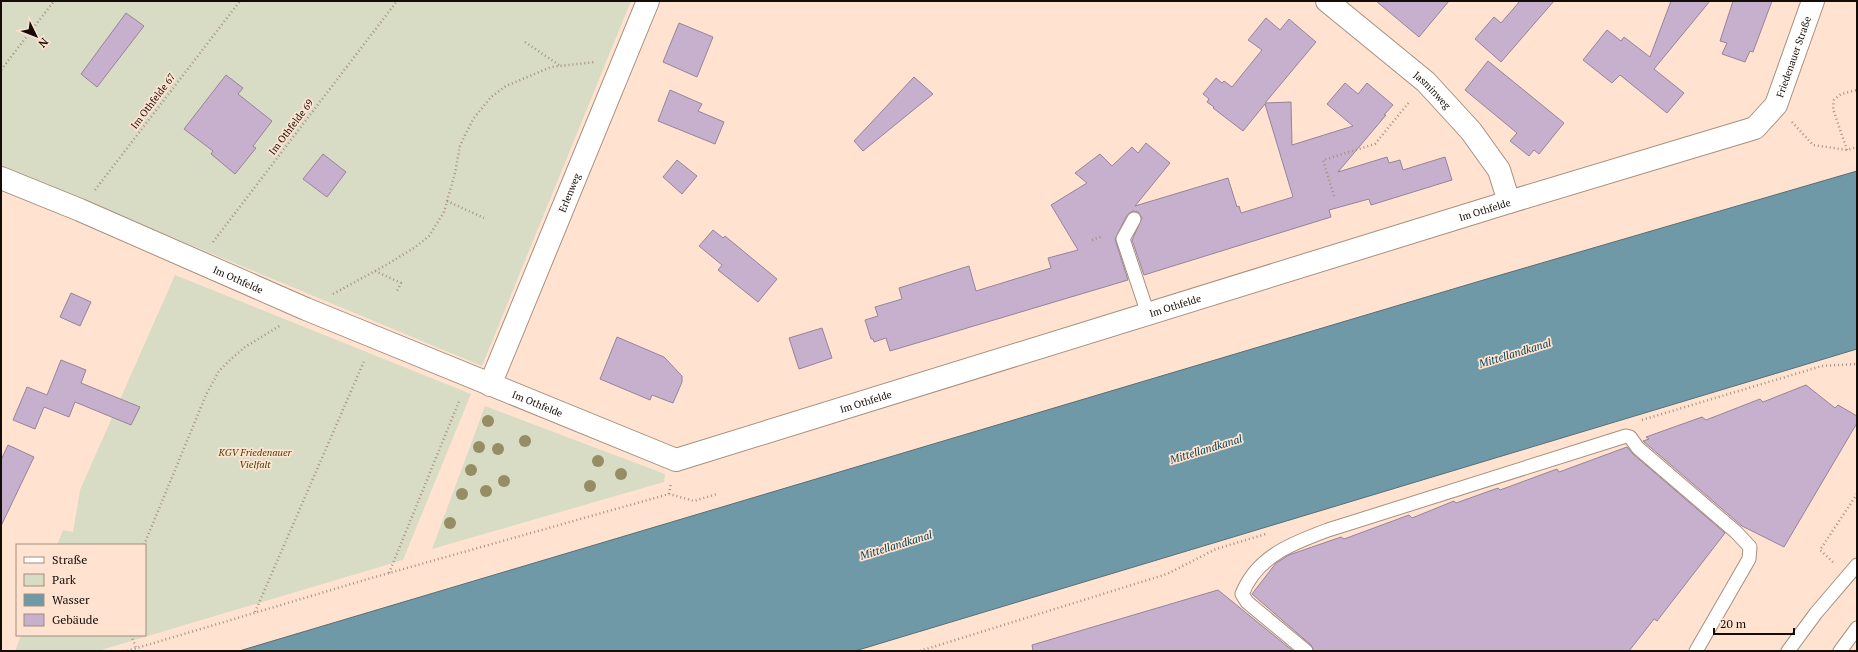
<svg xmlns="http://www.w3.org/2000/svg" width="1858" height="652" font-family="'PT Serif',serif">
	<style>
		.green { fill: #d8dcc4 }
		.water { fill: #7099a8; stroke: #546f77 }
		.building { fill: #c7afce; stroke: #96849b }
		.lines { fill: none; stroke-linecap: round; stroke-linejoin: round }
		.service-casing { stroke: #a88f7e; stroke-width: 15 }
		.minor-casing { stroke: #a88f7e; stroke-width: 24 }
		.path { stroke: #a59082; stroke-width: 2.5; stroke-dasharray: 1 3; stroke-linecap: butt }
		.service { stroke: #fff; stroke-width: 13 }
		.minor { stroke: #fff; stroke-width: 22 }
		.tree { fill: #958d63 }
		.labels { text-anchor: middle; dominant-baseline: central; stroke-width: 3.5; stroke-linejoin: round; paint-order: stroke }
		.street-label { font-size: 10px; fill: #140c06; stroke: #ffe3d0 }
		.park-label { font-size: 10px; font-style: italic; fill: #3f460a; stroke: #ffe3d0 }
		.water-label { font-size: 11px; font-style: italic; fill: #024052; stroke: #ffe3d0 }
	</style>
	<rect width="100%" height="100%" fill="#ffe3d0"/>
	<!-- green -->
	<g class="green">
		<polygon points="1,1 495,1 419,101 495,1 631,1 482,366 1,166"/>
		<polygon points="175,275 471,394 403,560 98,651 15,651 21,635 145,635 145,545 57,545 63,530 73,532 80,490"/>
		<polygon points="485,406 665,474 664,482 432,549"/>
	</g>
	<!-- water -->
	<polygon class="water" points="1857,171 1857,349 855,651 239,651 1480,281"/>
	<!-- building -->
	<g class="building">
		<polygon points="1376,1 1449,1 1419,37"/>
		<polygon points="1520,1 1554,1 1501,62 1475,39 1494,17 1501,23"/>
		<polygon points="1671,1 1710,1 1654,69 1684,93 1667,113 1620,75 1612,83 1583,60 1607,30 1621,41 1624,37 1650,57"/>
		<polygon points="1733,1 1772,1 1753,52 1750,51 1745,62 1722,54 1727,43 1720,41"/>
		<polygon points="126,13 144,26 97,87 81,74"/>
		<polygon points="1266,18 1280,30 1289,19 1316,42 1265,103 1291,102 1292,145 1353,126 1327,104 1345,83 1358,94 1367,83 1393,105 1384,115 1386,115 1338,172 1387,157 1389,163 1400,160 1403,170 1445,157 1452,180 1371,205 1369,199 1329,210 1331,217 1144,275 1132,240 1142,218 1138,212 1133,211 1127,215 1115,239 1128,280 890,351 886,338 874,342 873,339 871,339 865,320 878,316 875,307 902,299 899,288 969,266 976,291 1051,268 1048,258 1078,250 1051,205 1087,183 1075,173 1100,154 1112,166 1132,147 1138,153 1146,143 1170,163 1135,206 1228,178 1237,207 1239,206 1241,213 1293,197 1265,104 1243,131 1213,108 1214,107 1207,102 1209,99 1203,94 1216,78 1222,83 1224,81 1232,87 1262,50 1248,40"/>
		<polygon points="679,23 713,37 697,77 663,62"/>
		<polygon points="1488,61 1564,123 1539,154 1534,150 1529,156 1510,141 1517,133 1465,90"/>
		<polygon points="226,75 243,88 238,94 272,121 253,146 256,148 235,174 211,154 213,151 184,129"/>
		<polygon points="914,77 933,94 863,151 854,141"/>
		<polygon points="670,90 702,104 698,111 724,122 715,144 658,121"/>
		<polygon points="323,154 346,172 327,197 303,179"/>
		<polygon points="677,160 697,176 682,194 663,177"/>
		<polygon points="713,230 723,238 725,236 777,279 758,302 718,270 722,265 699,246"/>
		<polygon points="71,293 91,302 80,326 60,317"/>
		<polygon points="822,328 832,358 799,369 789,338"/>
		<polygon points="617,337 664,357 682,376 682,382 673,403 652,395 650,400 600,379"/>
		<polygon points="61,360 86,370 81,383 140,407 131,425 75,402 69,417 44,407 35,429 13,420 27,387 47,395"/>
		<polygon points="1806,385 1835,408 1838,405 1857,416 1857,423 1784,547 1742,526 1643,441 1649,439 1646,437 1702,417 1706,420 1760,399 1763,402"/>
		<polygon points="8,445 34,457 1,526 1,460"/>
		<polygon points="1627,447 1633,454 1725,533 1657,621 1654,619 1629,651 1314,651 1311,645 1252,594 1276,563 1289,555 1341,537 1344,539 1409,515 1412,518 1454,501 1456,503 1498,488 1500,490 1557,469 1559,472"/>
		<polygon points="1218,590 1293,651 1033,651 1032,645"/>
	</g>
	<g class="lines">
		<!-- service casing -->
		<g class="service-casing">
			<g id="service">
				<polyline points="1134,219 1123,239 1148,314"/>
				<path d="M1306,651L1247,602L1242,594C1257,556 1293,543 1328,530L1626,436L1630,437L1638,448L1736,532L1750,547L1749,559L1696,651"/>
				<polyline points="1788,651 1816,613 1857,565"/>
				<polyline points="1840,651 1857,628"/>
			</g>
		</g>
		<!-- minor casing -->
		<g class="minor-casing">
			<g id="minor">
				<path id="s1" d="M1327,1L1426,82L1471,131L1499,170L1509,202"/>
				<path id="s2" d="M1,178L80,210L306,309L676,460L1509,202L1755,128L1776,105L1813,1"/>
				<path id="s3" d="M490,385L648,1"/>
			</g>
		</g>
		<!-- path -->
		<g class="path">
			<polyline points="525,42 559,65"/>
			<polyline points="1,70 54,1"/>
			<polyline points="1792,122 1813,145 1847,150 1857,147"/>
			<polyline points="1847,150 1833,109 1834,100 1841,94 1857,90"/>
			<polyline points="95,190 240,1"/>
			<polyline points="1334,196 1323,160 1375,144 1410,101"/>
			<polyline points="447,201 484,218"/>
			<polyline points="1092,240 1103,236"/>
			<polyline points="213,242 397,1"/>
			<polyline points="375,271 401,283 397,291"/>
			<polyline points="333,294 386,265 414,248 429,236 444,212 455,173 460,146 465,135 474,118 491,97 506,86 551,67 595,62"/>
			<polyline points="1642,420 1822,366 1857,364"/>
			<polyline points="669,494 671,483"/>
			<polyline points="144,545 206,395 219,371 230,360 245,347 281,325"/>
			<polyline points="1833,562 1820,550 1857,494"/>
			<polyline points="389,573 460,399"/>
			<polyline points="255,612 365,359"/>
			<polyline points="131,635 136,648"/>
			<polyline points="127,651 368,579 669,494 694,501 717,494"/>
			<polyline points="920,651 1167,574 1216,549 1266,534"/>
		</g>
		<!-- service -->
		<use href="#service" class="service"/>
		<!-- minor -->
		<use href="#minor" class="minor"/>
	</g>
	<!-- trees -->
	<g class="tree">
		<circle cx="488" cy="421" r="6"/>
		<circle cx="525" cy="441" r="6"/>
		<circle cx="479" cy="447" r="6"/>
		<circle cx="498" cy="449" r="6"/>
		<circle cx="598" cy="461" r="6"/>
		<circle cx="471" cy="470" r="6"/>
		<circle cx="621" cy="474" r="6"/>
		<circle cx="504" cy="481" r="6"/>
		<circle cx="590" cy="486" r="6"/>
		<circle cx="486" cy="491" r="6"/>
		<circle cx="462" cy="494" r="6"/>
		<circle cx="450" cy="523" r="6"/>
	</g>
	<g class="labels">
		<!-- street labels -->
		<g class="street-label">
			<text stroke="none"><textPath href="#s2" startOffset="1943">Friedenauer Straße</textPath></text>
			<text stroke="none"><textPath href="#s1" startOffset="138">Jasminweg</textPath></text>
			<text transform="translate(153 101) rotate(-53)">Im Othfelde 67</text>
			<text transform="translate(291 127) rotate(-53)">Im Othfelde 69</text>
			<text stroke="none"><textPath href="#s3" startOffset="208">Erlenweg</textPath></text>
			<text stroke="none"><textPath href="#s2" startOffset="1578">Im Othfelde</textPath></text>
			<text stroke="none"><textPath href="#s2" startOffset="258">Im Othfelde</textPath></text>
			<text stroke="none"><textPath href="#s2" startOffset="1254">Im Othfelde</textPath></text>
			<text stroke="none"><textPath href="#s2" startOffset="930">Im Othfelde</textPath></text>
			<text stroke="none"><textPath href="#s2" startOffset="582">Im Othfelde</textPath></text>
		</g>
		<!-- park labels -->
		<g class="park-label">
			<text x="255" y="452">KGV Friedenauer<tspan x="255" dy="12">Vielfalt</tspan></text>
		</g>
		<!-- water labels -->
		<g class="water-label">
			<text transform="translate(1515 353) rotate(-17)">Mittellandkanal</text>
			<text transform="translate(1206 449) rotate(-17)">Mittellandkanal</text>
			<text transform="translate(896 545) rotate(-17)">Mittellandkanal</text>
		</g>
	</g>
	<!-- border -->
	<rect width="1858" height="652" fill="none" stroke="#140c06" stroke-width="4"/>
	<!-- legend -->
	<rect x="16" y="544" width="130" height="92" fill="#ffe3d0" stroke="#a18d7f"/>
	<rect x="24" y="557" width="20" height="6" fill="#ffffff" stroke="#a18d7f"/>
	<text x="52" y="564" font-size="12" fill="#140c06">Straße</text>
	<rect x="24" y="574" width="20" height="12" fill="#d8dcc4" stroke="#a18d7f"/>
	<text x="52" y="584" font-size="12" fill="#140c06">Park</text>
	<rect x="24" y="594" width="20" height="12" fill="#7099a8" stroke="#a18d7f"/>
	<text x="52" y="604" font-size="12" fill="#140c06">Wasser</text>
	<rect x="24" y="614" width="20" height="12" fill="#c7afce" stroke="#a18d7f"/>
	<text x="52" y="624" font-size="12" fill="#140c06">Gebäude</text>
	<!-- north arrow -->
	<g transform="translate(36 36) rotate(133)" stroke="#ffe3d0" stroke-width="3" paint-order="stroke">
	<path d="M0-3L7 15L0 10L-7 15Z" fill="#140c06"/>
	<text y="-6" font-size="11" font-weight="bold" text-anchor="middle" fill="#140c06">N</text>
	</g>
	<!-- scale -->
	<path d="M1714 628v6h80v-6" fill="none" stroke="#140c06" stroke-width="2"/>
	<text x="1720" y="628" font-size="12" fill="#140c06" stroke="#ffe3d0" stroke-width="3" paint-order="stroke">20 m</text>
</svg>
